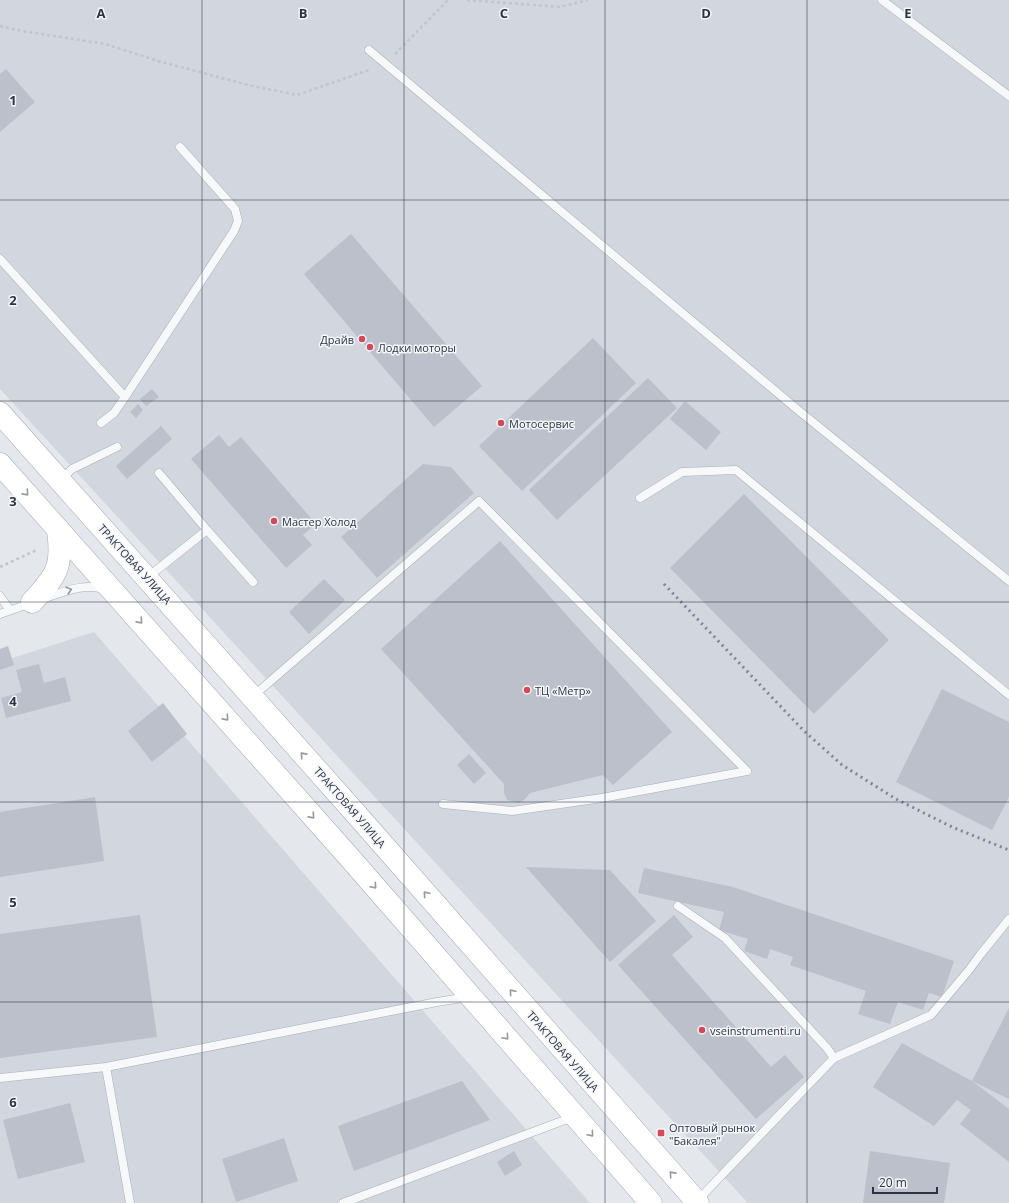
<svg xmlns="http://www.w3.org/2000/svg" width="1009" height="1203" font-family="'Open Sans',sans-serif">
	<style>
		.built { fill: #d2d6de }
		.building { fill: #bbc0ca }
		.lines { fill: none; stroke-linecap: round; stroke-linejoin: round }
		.lane-casing { stroke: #a9aeb7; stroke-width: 9 }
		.primary-casing { stroke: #a3abb8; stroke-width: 23 }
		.path { stroke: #c2c5cb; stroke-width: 2.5; stroke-dasharray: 3 3; stroke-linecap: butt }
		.lane { stroke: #f7f8fa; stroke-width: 8 }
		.primary { stroke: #fff; stroke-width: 22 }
		.rail { stroke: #7d8696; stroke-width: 3; stroke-dasharray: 2 4; stroke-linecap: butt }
		.oneway { stroke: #959aa2 }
		.oneway2 { stroke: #9196a0 }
		.grid { fill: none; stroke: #2b3445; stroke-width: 1; stroke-opacity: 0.55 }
		.poi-dot { fill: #d1495b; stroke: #f4f6f9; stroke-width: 1.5 }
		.labels { text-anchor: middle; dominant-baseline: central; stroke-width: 3; stroke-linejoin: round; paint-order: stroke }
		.poi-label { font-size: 11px; fill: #2b3445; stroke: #f4f6f9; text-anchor: start }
		.street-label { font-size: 11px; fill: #2b3445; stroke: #f4f6f9 }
		.grid-label { font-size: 13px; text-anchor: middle; font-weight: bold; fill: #2b3445; stroke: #f4f6f9; stroke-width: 3; stroke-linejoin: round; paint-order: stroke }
	</style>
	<rect width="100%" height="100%" fill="#e4e7ec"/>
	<!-- built -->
	<g class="built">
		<polygon points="0,0 1009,0 1009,1203 748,1203 0,389"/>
		<polygon points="94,632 590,1203 0,1203 0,662"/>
	</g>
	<!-- building -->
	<g class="building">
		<polygon points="6,69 35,102 0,132 0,74"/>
		<polygon points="351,234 482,386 434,427 304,274"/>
		<polygon points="593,338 636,383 522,491 479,446"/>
		<polygon points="648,378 677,408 557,520 529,490"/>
		<polygon points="152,389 159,397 146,406 140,399"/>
		<polygon points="685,401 721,432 706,450 670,419"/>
		<polygon points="138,404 143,410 136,418 130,412"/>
		<polygon points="161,426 172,439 127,479 116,466"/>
		<polygon points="219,435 229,447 241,437 316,524 303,535 312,545 286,568 191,459"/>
		<polygon points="423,464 451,467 474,493 377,578 341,537"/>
		<polygon points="744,494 889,640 814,714 670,568"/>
		<polygon points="500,541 672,732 613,785 603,775 530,793 525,799 519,803 507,800 504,793 504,784 381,649"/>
		<polygon points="324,579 345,600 309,634 289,612"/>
		<polygon points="8,646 14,665 0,670 0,649"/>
		<polygon points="39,664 44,683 65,677 71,701 6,718 1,698 22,692 16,670"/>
		<polygon points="942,689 1009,722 1009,797 992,830 896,782"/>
		<polygon points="163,703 187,734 152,762 128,731"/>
		<polygon points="469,754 486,773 474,784 457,765"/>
		<polygon points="95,797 104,861 0,877 0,812"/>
		<polygon points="526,867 610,870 656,921 610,962"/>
		<polygon points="644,868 733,887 954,961 942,997 929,993 923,1010 898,1002 890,1024 858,1014 866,991 790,965 793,957 770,949 767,959 744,951 748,939 719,930 724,912 638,893"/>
		<polygon points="140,915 157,1037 0,1058 0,934"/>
		<polygon points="674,915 693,937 672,955 771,1067 785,1055 804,1077 756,1119 618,965"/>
		<polygon points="1009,1008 1009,1099 972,1081"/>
		<polygon points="902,1043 972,1081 1009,1109 1009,1162 960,1124 971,1110 957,1100 934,1126 873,1087"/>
		<polygon points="462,1081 490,1120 354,1171 338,1126"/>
		<polygon points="70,1103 85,1162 18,1179 3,1120"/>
		<polygon points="284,1138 298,1181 236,1202 222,1159"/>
		<polygon points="514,1151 522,1165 505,1176 497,1162"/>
		<polygon points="870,1151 950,1163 944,1203 863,1203"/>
	</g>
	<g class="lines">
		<!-- lane casing -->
		<g class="lane-casing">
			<g id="lane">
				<polyline points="882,0 1009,96"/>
				<polyline points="369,50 798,410 1009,581"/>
				<polyline points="0,259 125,397"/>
				<polyline points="101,423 114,413 125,397 234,231 238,221 235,209 180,147"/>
				<polyline points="159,473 207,530"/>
				<polyline points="61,480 72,469 117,447"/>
				<polyline points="640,498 682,472 736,470 1009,695"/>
				<polyline points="148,577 207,530 253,582"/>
				<polyline points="0,596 10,610"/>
				<path d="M42,599C64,592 82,583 104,589"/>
				<polyline points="0,614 31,603"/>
				<polyline points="252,697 479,501 747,771"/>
				<polyline points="443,804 512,811 602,798 747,771"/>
				<polyline points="678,906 725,938 827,1048 834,1058 697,1201"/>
				<polyline points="834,1058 931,1015 969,970 980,955 1009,919"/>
				<polyline points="0,1078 106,1067"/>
				<polyline points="130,1203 106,1067 437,1002 468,997"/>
				<polyline points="343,1203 573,1117"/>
			</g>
		</g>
		<!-- primary casing -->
		<g class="primary-casing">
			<g id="primary">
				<polyline points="0,413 357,815 698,1203"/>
				<polyline points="0,464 349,857 651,1203"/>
				<path d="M32,602C57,575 63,567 58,530"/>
			</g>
		</g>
		<!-- path -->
		<g class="path">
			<polyline points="467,0 560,7 588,0"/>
			<polyline points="0,26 22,31 105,44 158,61 248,85 297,95 369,70"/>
			<polyline points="395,54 448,0"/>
			<polyline points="0,567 37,550"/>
		</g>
		<!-- lane -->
		<use href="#lane" class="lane"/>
		<!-- primary -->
		<use href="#primary" class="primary"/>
		<!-- rail -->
		<polyline class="rail" points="664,584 804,731 842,765 896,799 952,827 1009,850"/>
	</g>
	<!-- one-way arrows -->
	<defs><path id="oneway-chevron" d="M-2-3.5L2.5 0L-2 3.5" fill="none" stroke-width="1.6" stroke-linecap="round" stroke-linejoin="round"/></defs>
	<g class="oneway">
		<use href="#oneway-chevron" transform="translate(26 493) rotate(48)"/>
		<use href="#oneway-chevron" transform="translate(140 621) rotate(48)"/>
		<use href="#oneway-chevron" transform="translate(226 718) rotate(48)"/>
		<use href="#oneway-chevron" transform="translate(303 755) rotate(-132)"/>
		<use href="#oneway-chevron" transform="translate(312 816) rotate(48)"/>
		<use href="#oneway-chevron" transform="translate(374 886) rotate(49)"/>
		<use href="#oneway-chevron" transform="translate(426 894) rotate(-131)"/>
		<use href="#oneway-chevron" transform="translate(512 992) rotate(-131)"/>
		<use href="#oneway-chevron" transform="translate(506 1037) rotate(49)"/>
		<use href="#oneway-chevron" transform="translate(591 1134) rotate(49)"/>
		<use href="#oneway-chevron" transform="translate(672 1174) rotate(-132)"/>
	</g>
	<use class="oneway2" href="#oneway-chevron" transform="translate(69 590) rotate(-17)"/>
	<!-- grid -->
	<path class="grid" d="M202,0V1203M404,0V1203M605,0V1203M807,0V1203M0,200H1009M0,401H1009M0,602H1009M0,802H1009M0,1002H1009"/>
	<!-- markers -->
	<g class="poi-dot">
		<circle cx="362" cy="339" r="4"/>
		<circle cx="370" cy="347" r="4"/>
		<circle cx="501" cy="423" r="4"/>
		<circle cx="274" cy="521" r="4"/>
		<circle cx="527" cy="690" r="4"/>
		<circle cx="702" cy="1030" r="4"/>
		<rect x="657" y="1129" width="8" height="8" rx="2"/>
	</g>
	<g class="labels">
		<!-- poi labels -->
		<g class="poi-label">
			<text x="354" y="339" text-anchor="end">Драйв</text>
			<text x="378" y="347">Лодки моторы</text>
			<text x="509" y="423">Мотосервис</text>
			<text x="282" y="521">Мастер Холод</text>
			<text x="535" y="690">ТЦ «Метр»</text>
			<text x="710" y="1030">vseinstrumenti.ru</text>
			<text x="669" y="1127">Оптовый рынок<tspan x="669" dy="13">"Бакалея"</tspan></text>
		</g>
		<!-- street labels -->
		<g class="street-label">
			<text transform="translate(135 564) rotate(48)">ТРАКТОВАЯ УЛИЦА</text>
			<text transform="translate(350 807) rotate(49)">ТРАКТОВАЯ УЛИЦА</text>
			<text transform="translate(563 1051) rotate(49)">ТРАКТОВАЯ УЛИЦА</text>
		</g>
	</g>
	<g class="grid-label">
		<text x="101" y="18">A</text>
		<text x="303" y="18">B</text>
		<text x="504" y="18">C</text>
		<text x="706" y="18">D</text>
		<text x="908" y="18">E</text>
		<text x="13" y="105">1</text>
		<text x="13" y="305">2</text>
		<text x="13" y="506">3</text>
		<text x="13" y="706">4</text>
		<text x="13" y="907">5</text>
		<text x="13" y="1107">6</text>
	</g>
	<!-- scale -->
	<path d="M873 1187v6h64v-6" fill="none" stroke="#2b3445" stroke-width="2"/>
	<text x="879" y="1187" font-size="12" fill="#2b3445" stroke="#f4f6f9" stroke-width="3" paint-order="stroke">20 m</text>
</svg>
